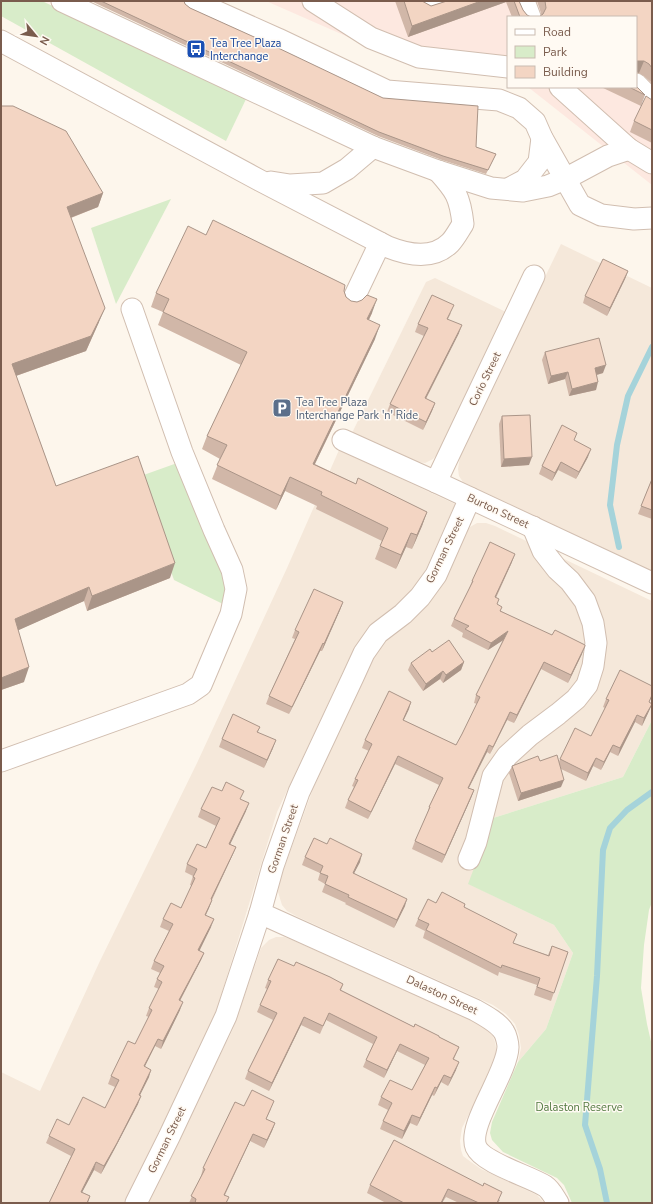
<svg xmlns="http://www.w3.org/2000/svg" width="653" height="1204" font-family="'Nunito Sans',sans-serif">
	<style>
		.residential { fill: #f5e8da }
		.commercial { fill: #fde8e0 }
		.green { fill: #d8ecc9 }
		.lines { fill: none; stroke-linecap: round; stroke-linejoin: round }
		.stream { stroke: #a5d3da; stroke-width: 6 }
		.minor-casing { stroke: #d1beb0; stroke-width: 23 }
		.minor { stroke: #fff; stroke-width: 21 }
		.wall { fill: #d1b7a8 }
		.shaded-wall { fill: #aa9588 }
		.building { fill: #f3d5c3; stroke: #aa9588 }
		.labels { text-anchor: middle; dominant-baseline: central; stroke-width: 3; stroke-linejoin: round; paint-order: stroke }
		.transit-label { font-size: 11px; fill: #164399; stroke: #fffaf3; text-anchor: start }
		.street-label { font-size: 11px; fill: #7a5c4d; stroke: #fffaf3 }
		.service-label { font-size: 11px; fill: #4e5e75; stroke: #fffaf3; text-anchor: start }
		.park-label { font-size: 11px; fill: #537a41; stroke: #fffaf3 }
	</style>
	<rect width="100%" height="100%" fill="#fdf6ec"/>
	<!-- residential -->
	<g class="residential">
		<polygon points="561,244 652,288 652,571 479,490 463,482 459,476 458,469 461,450"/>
		<polygon points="435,278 506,312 439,453 433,459 425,463 417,462 352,433 426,282"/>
		<polygon points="339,450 455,504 425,571 411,592 402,602 371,626 360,640 349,659 277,812 217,1009 208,1030 125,1203 1,1203 1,1072 40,1091 99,963 197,763 287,568"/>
		<polygon points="477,523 486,523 495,526 652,601 652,720 623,777 493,818 469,884 554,925 573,953 546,1029 518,1062 521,1048 519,1035 515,1024 506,1014 493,1005 298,917 287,911 282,905 278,892 279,882 313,789 375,653 466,531 470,527"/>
		<polygon points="276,937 284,937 290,939 476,1022 492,1034 495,1042 497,1053 495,1062 462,1128 460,1141 461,1150 463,1156 471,1162 481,1169 537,1195 544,1203 147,1203 233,1029 261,948 269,940"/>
	</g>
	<!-- commercial -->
	<polygon class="commercial" points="266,1 652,1 652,185 528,87 636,87 636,17 508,17 508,72 380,51"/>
	<!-- green -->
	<g class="green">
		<polygon points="1,1 42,1 247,97 226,141 1,16"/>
		<polygon points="171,199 116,304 91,228"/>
		<polygon points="180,462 225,569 227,606 174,580 138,477"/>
		<polygon points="652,720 652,902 649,910 644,945 641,988 647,1024 652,1046 652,1203 572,1203 564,1185 557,1178 503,1152 492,1140 490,1133 492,1122 518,1062 546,1029 573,953 554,925 468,884 493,818 623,777"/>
	</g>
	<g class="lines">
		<!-- stream -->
		<g class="stream">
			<polyline points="619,547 610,505 617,445 628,396 652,347"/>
			<polyline points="607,1203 600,1169 585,1125 597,976 603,850 610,828 627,810 652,792"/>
		</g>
		<!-- minor casing -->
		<g class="minor-casing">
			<g id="minor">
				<polyline points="62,1 373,147 438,171 491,188 523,191 548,186 565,179 608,156 629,149"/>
				<polyline points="193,1 278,39 387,91 499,100 519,108 535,122 542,138 580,205 601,215 634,219 652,218"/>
				<polyline points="313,1 371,38 419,57 508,67"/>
				<polyline points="422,1 428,5 439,1"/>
				<polyline points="524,1 530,17"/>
				<path d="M1,41L259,180L388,247C408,255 433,260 450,243C455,238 459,230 463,224C460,197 456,191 438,171"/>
				<polyline points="636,84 652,100"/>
				<polyline points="560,87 629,149 652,163"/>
				<polyline points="271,182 290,185 323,183 347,169 373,147"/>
				<polyline points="508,189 525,180 539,162 542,138"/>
				<polyline points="351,304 380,243"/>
				<polyline points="343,440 436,482 652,583"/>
				<polyline points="436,482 534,276"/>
				<polyline points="1,761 188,694 201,685 231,614 236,589 232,570 214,530 182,452 132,309"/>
				<polyline points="469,859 476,842 493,776 507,756 530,735 558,714 576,699 587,685 593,666 596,643 593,623 585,601 570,581 557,569 543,551 533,527"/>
				<path d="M260,913L475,1010C484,1015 499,1023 504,1032C506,1035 508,1043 508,1047C507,1074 467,1125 476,1147C483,1163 529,1176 545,1186C551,1190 554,1197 558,1203"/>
				<polyline points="136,1203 169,1137 226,1016 260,913 273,866 299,792 353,677 364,653 378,633 403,614 420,597 436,575 470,498"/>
			</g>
		</g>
		<!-- minor -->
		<use href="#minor" class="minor"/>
	</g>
	<!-- wall -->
	<g class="wall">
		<polygon points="91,1 184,1 185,4 190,8 476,147 496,154 486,174 442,160 378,136"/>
		<polygon points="395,1 422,1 431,6 447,1 519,1 523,10 527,15 531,17 512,17 506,2 408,37"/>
		<polygon points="537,1 652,1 652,83 644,76 639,73 636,72 636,17 539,17 541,15 541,13"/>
		<polygon points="601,87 636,87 645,95 641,106"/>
		<polygon points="652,100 652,143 630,132 634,121"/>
		<polygon points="1,106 103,193 98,207 71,218 99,322 86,351 16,376 56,486 170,578 87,611 84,601 18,630 24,682 1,690"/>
		<polygon points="206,235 344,291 346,297 351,301 372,313 369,320 375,339 315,464 356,484 427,512 422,526 412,549 406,547 396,569 375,559 382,541 316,509 317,506 285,491 276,510 212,479 220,459 202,449 207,436 241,365 158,325 163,312 151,307 156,293"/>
		<polygon points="628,271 625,279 607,316 583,303 585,296"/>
		<polygon points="451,313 448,319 459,333 426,399 435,403 432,411 423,430 387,412 390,404 424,336 415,332 418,324"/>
		<polygon points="545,352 603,373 597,375 596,390 569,396 565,379 548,384 542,360"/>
		<polygon points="502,416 529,465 501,467 499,424"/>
		<polygon points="588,457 576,479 558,470 552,481 539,474 542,466"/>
		<polygon points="652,479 652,519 638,514"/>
		<polygon points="512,562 496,598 497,604 501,611 582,654 568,683 541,669 514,723 507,720 490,754 487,752 469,788 474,790 471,798 442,863 412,849 415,841 427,815 429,807 439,785 395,764 368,819 345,808 348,800 354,787 352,786 355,779 369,751 362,748 365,740 409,709 403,720 456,745 462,734 477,704 474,703 476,695 503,640 488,650 462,637 463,633 451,626 454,619 469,589 472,581"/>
		<polygon points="343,602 340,610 322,651 320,651 289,714 266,704 269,696 295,639 292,638 295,630"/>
		<polygon points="432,652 464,662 461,670 443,683 440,679 423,691 408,670 411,663"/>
		<polygon points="652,686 652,697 649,702 652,704 649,711 642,726 635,722 618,756 610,752 601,770 593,766 586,781 561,769 561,787 518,801 509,773 512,766 540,761 559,762 560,759 591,736 605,708 603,707 606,699"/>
		<polygon points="260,727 258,732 273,748 264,768 219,747 222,739"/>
		<polygon points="241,800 246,811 230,844 236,847 233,854 212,900 209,908 206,915 211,927 199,950 204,953 201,960 180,1001 180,1010 161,1049 155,1046 145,1066 149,1077 140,1095 138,1104 114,1150 101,1174 94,1170 82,1192 90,1196 88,1203 49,1203 71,1156 46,1143 49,1136 69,1125 105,1108 115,1087 108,1084 111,1076 135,1044 149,1017 146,1016 149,1008 159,989 154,987 157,979 160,973 151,969 154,961 169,931 160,927 163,919 181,908 192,886 190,885 193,876 185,872 187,864 206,848 216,826 198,817 201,809"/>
		<polygon points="305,857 360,862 354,873 405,906 394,928 345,904 346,903 322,892 325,884 318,880 320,873 302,865"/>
		<polygon points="436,903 465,904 464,907 514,944 548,955 552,946 568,952 551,1001 534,995 537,985 499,972 498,976 423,938 425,931 415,926 418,919"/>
		<polygon points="294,966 343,984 341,990 414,1027 439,1037 459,1047 454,1059 456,1070 448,1086 441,1082 434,1096 432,1095 417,1126 410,1123 402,1139 380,1129 383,1121 388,1110 378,1105 381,1097 412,1090 425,1065 397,1051 384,1078 363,1067 366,1060 373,1044 326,1020 320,1034 301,1025 269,1091 245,1079 248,1071 273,1020 257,1012 260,1005 267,989 265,988 268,980"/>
		<polygon points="244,1106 271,1109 266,1119 275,1123 272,1131 264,1148 250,1141 225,1195 227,1203 189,1203 201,1176 203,1168"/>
		<polygon points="394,1140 500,1200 498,1203 459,1203 446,1197 442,1203 386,1203 367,1193 370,1185"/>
	</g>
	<!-- shaded-wall -->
	<g class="shaded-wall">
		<polygon points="481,1 507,1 506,2 408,37 412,26"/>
		<polygon points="637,61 644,61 639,73 636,72 636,62"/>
		<polygon points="103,193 98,207 62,221 67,207"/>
		<polygon points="628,271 625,279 607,316 610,308"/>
		<polygon points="377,299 372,313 362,333 367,319"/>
		<polygon points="105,308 99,322 86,351 7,379 12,364"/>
		<polygon points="380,325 375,339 308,478 313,464"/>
		<polygon points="462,325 459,333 422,406 425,398"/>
		<polygon points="606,365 603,373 592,376 595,368"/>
		<polygon points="568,372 565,379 548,384 551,376"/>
		<polygon points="598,382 596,390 569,396 572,389"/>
		<polygon points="435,403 432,411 423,430 426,422"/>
		<polygon points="591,449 588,457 576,479 579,472"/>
		<polygon points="532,457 529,465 501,467 504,459"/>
		<polygon points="561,462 558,470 552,481 555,473"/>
		<polygon points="290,477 285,491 276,510 281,496"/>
		<polygon points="427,512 422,526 412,549 417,535"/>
		<polygon points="411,533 406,547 396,569 401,555"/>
		<polygon points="515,554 512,562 492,605 495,597"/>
		<polygon points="175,563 170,578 87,611 92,596"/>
		<polygon points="89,587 84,601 10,634 15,619"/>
		<polygon points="343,602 340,610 322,651 324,644"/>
		<polygon points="508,631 505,639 488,650 491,643"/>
		<polygon points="323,643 320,651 289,714 292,707"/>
		<polygon points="585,646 582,654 568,683 571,675"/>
		<polygon points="464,662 461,670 443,683 446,675"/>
		<polygon points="544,662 541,669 514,723 517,715"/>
		<polygon points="29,667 24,682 1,690 1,678"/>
		<polygon points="443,671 440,679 423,691 426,684"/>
		<polygon points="411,702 409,709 400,728 403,720"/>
		<polygon points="652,704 649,711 642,726 644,718"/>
		<polygon points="510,712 507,720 490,754 493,747"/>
		<polygon points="637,715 635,722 618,756 620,748"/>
		<polygon points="276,740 273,748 264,768 267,760"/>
		<polygon points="489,745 487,752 465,795 468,788"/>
		<polygon points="613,745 610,752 601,770 604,762"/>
		<polygon points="398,756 395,764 368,819 371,812"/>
		<polygon points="596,758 593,766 586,781 588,773"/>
		<polygon points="564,780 561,787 518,801 521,793"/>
		<polygon points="474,790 471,798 442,863 445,855"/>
		<polygon points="249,803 246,811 227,851 229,844"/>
		<polygon points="236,847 233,854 208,907 211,899"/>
		<polygon points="362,854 360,862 350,881 353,873"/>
		<polygon points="407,899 405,906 394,928 397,920"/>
		<polygon points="212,900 209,908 202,922 205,915"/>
		<polygon points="214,919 211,927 196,958 198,950"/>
		<polygon points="204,953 201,960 176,1008 179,1000"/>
		<polygon points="183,1002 180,1010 161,1049 163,1041"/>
		<polygon points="304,1017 301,1025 269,1091 272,1083"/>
		<polygon points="158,1039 155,1046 141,1074 144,1066"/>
		<polygon points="400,1044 397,1051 384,1078 387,1070"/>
		<polygon points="459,1062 456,1070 448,1086 451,1078"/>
		<polygon points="151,1070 149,1077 136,1103 139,1095"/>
		<polygon points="444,1075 441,1082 434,1096 437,1088"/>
		<polygon points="435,1087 432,1095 417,1126 420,1118"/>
		<polygon points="141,1096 138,1104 114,1150 101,1174 104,1166"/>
		<polygon points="412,1115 410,1123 402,1139 404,1131"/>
		<polygon points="275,1123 272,1131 264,1148 267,1140"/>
		<polygon points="253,1134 250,1141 221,1202 224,1195"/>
		<polygon points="96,1162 94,1170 78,1200 81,1192"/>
		<polygon points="448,1189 442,1203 441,1203"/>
	</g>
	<!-- building -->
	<g class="building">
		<polygon points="101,1 184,1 185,4 190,8 274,46 383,98 478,106 476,147 496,154 488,170 443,156 379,132"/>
		<polygon points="404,1 422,1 431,6 447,1 481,1 412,26"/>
		<polygon points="514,1 519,1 523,10 527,15 531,17 520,17"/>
		<polygon points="545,1 652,1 652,68 649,64 644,61 637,61 636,62 636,17 537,17 539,17 543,14 546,8"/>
		<polygon points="636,86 645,95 629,87 636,87"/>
		<polygon points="646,96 652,100 652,130 634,121"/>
		<polygon points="1,106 13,106 66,131 103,193 67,207 105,308 91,336 12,364 56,486 138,456 175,563 92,596 89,587 15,619 29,667 1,678"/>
		<polygon points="213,220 345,285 344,291 346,297 351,301 357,302 362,300 367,295 377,299 367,319 380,325 313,464 356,484 358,478 427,512 417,535 411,533 401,555 380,546 388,528 321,495 322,492 290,477 281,496 217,465 227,445 207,436 247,352 163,312 169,299 156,293 188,226 206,235"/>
		<polygon points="603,259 628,271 610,308 585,296"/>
		<polygon points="432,295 454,305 447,319 462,325 425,398 435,403 426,422 390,404 428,328 418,324"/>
		<polygon points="599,338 606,365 595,368 598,382 572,389 568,372 551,376 545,352"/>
		<polygon points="530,415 532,457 504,459 502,416"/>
		<polygon points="562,425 577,433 574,440 591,449 579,472 561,462 555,473 542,466"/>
		<polygon points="652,479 652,510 641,506"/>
		<polygon points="490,542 515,554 495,597 499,599 497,604 502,607 500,611 552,635 555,630 585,645 585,646 571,675 544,662 517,715 510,712 493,747 489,745 468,788 474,790 445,855 415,841 430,807 429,807 443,778 398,756 371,812 348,800 358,780 355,779 372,744 365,740 389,691 411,702 403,720 456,745 462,734 480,697 476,695 508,631 491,643 465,629 469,626 454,619 473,581 472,581"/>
		<polygon points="314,589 343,602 324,644 323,643 292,707 269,696 299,632 295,630"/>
		<polygon points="449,640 464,662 446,675 443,671 426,684 411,663 430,649 432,652"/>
		<polygon points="620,670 652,686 652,695 649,702 652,704 644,718 637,715 620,748 613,745 604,762 596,758 588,773 560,759 575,728 591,736 609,700 606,699"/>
		<polygon points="233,714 260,727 257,732 276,740 267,760 222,739"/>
		<polygon points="557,755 564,780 521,793 512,766 538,756 540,761"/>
		<polygon points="226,782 244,791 240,799 249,803 229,844 236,847 211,899 212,900 205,915 214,919 198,950 204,953 179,1000 183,1002 163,1041 158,1039 144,1066 151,1070 139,1095 141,1096 117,1143 104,1166 96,1162 81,1192 90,1196 87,1203 49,1203 75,1149 49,1136 57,1119 69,1125 83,1097 105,1108 119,1080 111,1076 128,1041 135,1044 152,1010 149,1008 162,982 157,979 164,966 154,961 173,924 163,919 171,903 181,908 195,878 193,877 197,869 187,864 197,844 206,848 220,818 201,809 212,787 222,791"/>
		<polygon points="314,838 327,844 330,838 362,854 353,873 407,899 397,920 348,897 349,895 325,884 328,876 320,873 323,866 305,857"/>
		<polygon points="442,892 465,904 464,907 517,934 513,943 549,956 552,946 568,952 554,993 537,987 540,978 502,965 501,968 426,930 429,924 418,919 428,899 436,903"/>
		<polygon points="278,959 294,966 296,962 330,977 343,984 340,990 414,1027 415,1024 439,1036 439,1037 459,1047 453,1059 459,1062 451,1078 444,1075 437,1088 435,1087 420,1118 412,1115 404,1131 383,1121 392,1103 381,1097 390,1080 412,1090 429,1058 400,1044 387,1070 366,1060 377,1037 329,1013 323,1026 304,1017 272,1083 248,1071 277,1013 260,1005 271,981 268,980"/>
		<polygon points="252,1090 274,1101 266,1119 275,1123 267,1140 253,1134 224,1195 229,1197 226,1203 195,1203 196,1199 191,1196 205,1169 203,1168 235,1102 244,1106"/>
		<polygon points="394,1140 483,1186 484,1183 502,1192 497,1203 479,1203 448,1189 441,1203 404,1203 370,1185"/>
	</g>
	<!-- icons -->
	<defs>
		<g id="bus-square" transform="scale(1)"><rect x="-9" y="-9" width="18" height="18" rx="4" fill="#1a4fb4" stroke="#fffaf3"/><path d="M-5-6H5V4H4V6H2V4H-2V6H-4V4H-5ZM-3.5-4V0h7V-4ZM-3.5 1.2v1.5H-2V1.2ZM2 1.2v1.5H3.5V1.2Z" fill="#fff"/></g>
		<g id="parking-square" transform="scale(1)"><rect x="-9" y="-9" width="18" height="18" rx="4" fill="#5c6f8a" stroke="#fffaf3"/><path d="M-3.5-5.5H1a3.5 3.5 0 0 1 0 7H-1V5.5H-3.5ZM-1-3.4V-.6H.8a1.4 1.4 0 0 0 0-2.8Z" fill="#fff"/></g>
	</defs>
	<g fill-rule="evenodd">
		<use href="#bus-square" x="196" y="49"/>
		<use href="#parking-square" x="282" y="408"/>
	</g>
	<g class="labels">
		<!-- transit labels -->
		<g class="transit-label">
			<text x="210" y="43">Tea Tree Plaza<tspan x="210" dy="13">Interchange</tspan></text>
		</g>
		<!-- street labels -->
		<g class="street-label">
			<text transform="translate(485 379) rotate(-64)">Corio Street</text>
			<text transform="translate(498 511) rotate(25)">Burton Street</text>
			<text transform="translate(445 550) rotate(-64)">Gorman Street</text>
			<text transform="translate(283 839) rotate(-71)">Gorman Street</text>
			<text transform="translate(442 995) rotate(25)">Dalaston Street</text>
			<text transform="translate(167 1140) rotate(-64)">Gorman Street</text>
		</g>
		<!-- service labels -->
		<g class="service-label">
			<text x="296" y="402">Tea Tree Plaza<tspan x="296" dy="13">Interchange Park 'n' Ride</tspan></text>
		</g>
		<!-- park labels -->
		<g class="park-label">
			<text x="579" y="1107">Dalaston Reserve</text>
		</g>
	</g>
	<!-- border -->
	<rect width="653" height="1204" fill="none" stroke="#7a5c4d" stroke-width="4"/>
	<!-- legend -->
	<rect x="507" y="16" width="130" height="72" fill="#fffaf3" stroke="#cabbb1"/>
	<rect x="515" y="29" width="20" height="6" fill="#ffffff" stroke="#cabbb1"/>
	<text x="543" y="36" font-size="12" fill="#7a5c4d">Road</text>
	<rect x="515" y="46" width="20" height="12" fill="#d8ecc9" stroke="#cabbb1"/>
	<text x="543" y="56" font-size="12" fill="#7a5c4d">Park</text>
	<rect x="515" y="66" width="20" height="12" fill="#f3d5c3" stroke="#cabbb1"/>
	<text x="543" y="76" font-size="12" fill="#7a5c4d">Building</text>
	<!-- north arrow -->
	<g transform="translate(36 36) rotate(119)" stroke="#fffaf3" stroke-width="3" paint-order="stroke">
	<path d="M0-3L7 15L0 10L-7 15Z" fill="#7a5c4d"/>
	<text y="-6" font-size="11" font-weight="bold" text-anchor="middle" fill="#7a5c4d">N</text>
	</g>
</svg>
